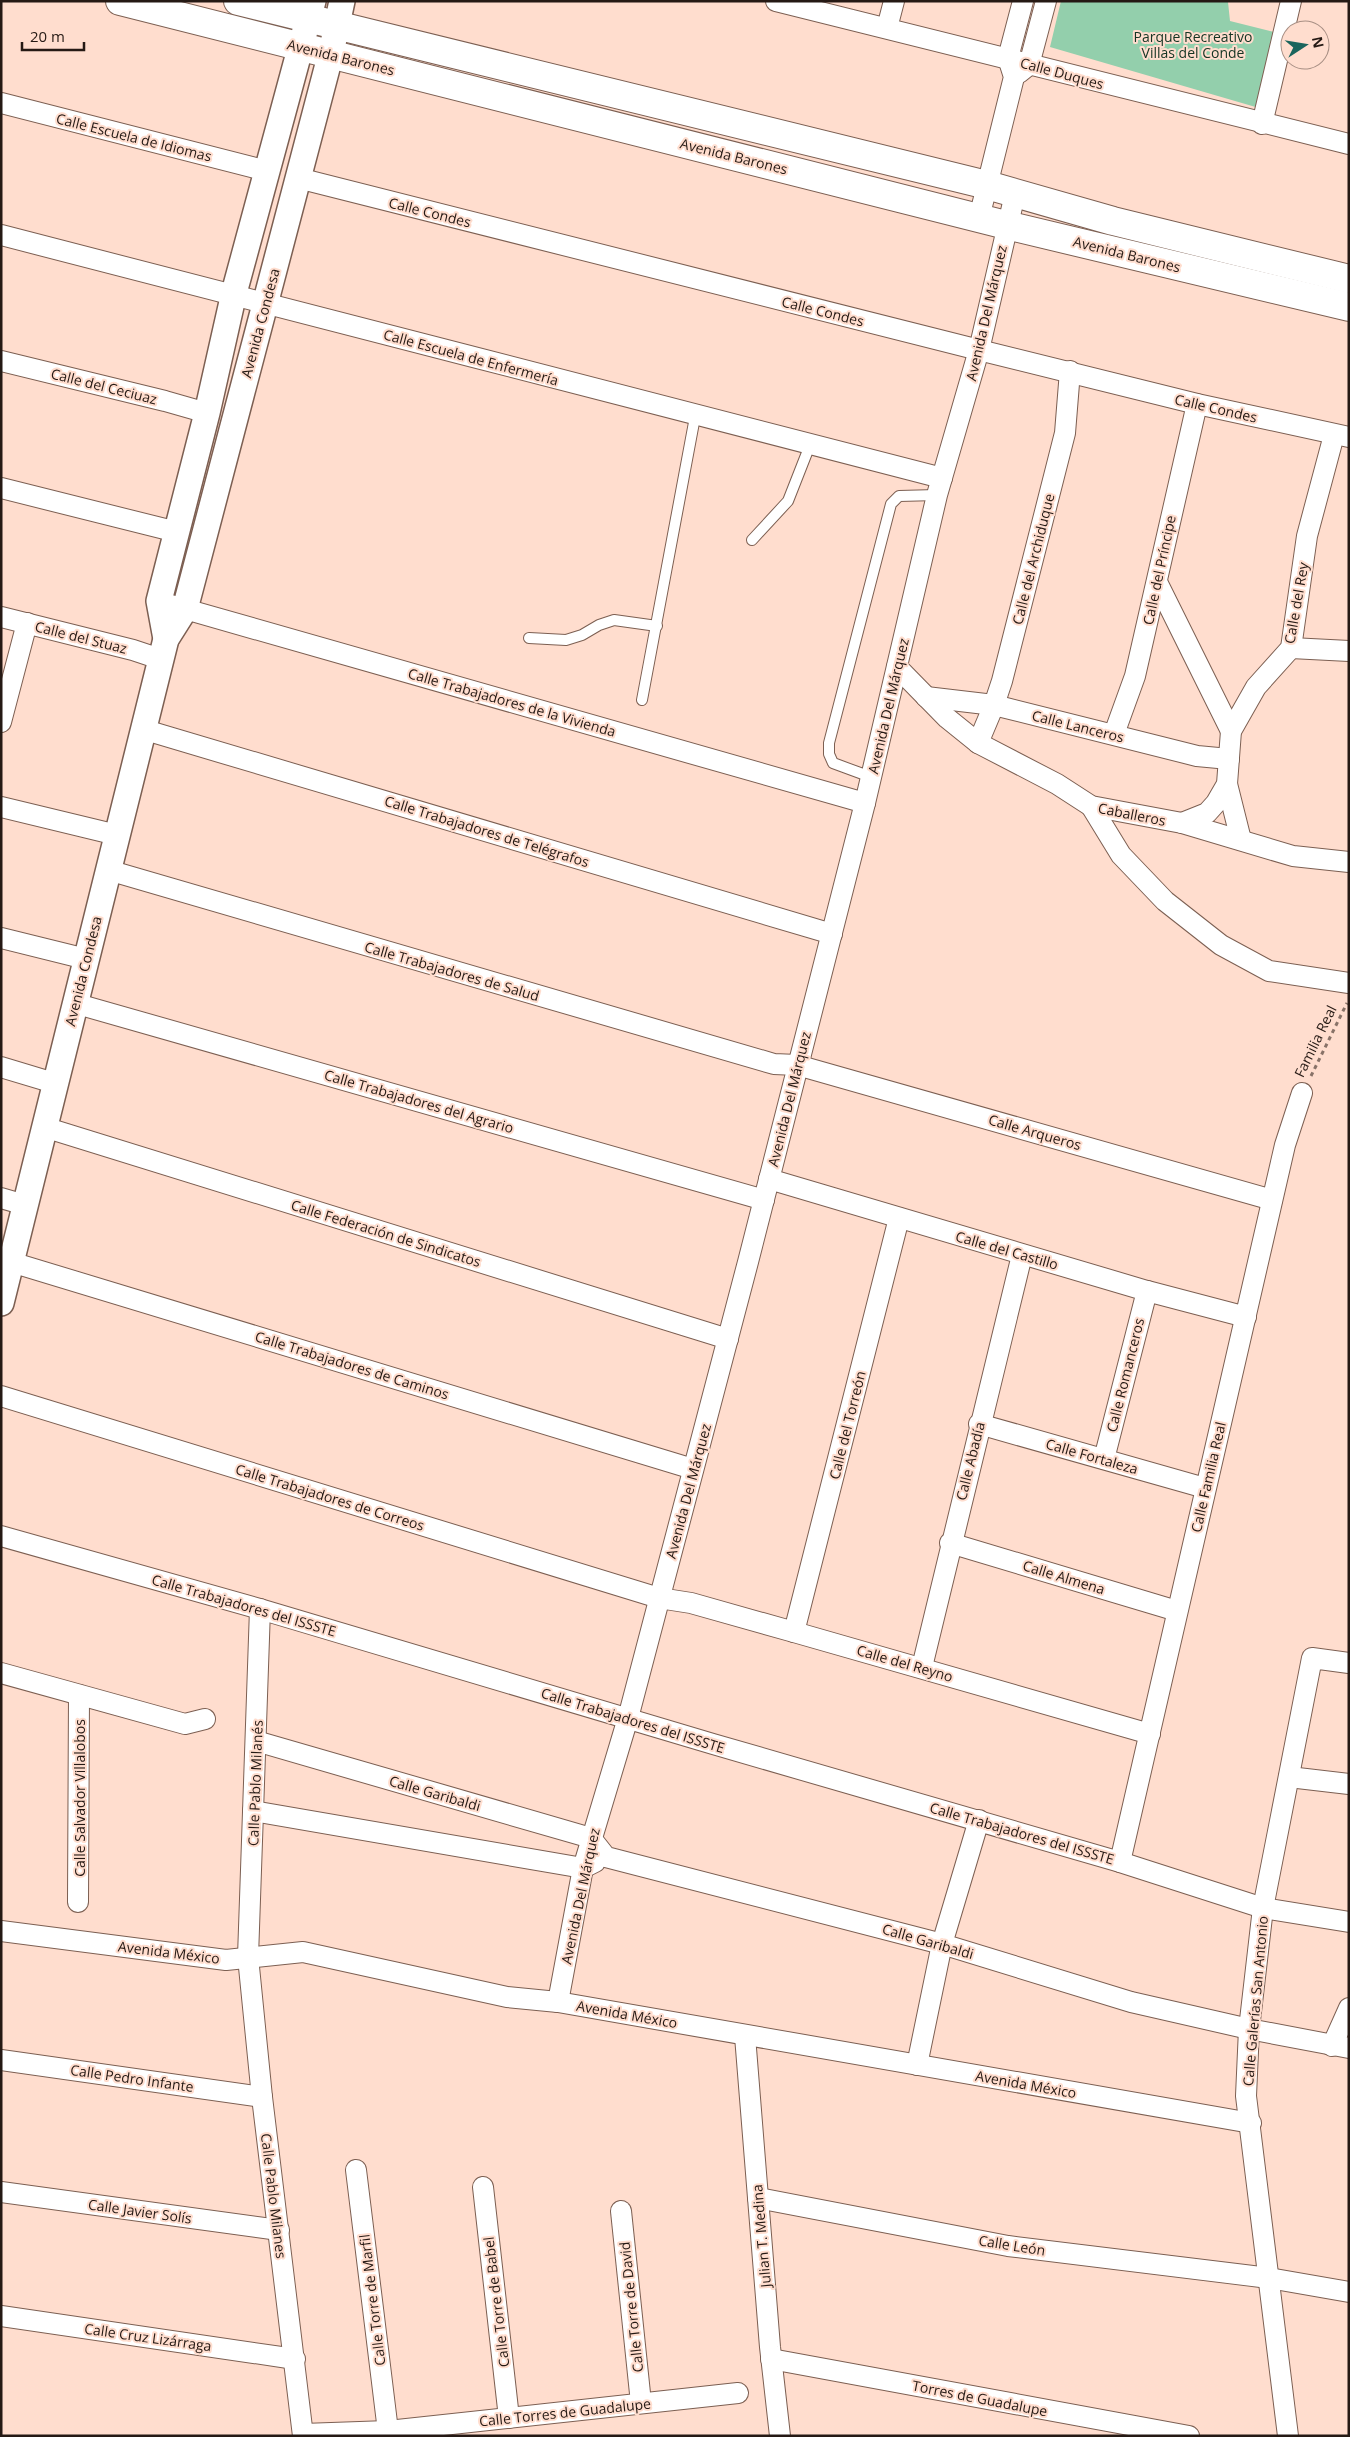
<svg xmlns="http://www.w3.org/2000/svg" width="1350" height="2437" font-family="'Open Sans',sans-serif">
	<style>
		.green { fill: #93cfac }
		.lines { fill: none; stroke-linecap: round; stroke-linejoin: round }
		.service-casing { stroke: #7c5f52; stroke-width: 12 }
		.minor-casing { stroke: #7c5f52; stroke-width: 22 }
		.tertiary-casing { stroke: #7c5f52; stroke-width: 28 }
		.secondary-casing { stroke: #7c5f52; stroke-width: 30 }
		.path { stroke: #887268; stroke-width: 3; stroke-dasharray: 4 4; stroke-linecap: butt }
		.service { stroke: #fff; stroke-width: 10 }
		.minor { stroke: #fff; stroke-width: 20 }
		.tertiary { stroke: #fff; stroke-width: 25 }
		.secondary { stroke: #fff; stroke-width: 28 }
		.labels { text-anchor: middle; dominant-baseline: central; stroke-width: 4; stroke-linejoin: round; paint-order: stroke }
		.park-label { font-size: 14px; fill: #143423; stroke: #ffddce }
		.street-label { font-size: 14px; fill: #251914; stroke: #ffddce }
	</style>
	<rect width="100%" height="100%" fill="#ffddce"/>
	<!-- green -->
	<polygon class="green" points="1061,1 1228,2 1230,21 1274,32 1259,108 1050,47"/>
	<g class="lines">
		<!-- service casing -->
		<g class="service-casing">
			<g id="service">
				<polyline points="752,540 788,501 810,445"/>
				<polyline points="529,638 566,640 582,635 599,625 614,620 657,626"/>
				<polyline points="642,700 695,417"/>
				<polyline points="871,777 833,763 829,754 829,743 891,504 899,496 937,495"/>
			</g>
		</g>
		<!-- minor casing -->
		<g class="minor-casing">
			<g id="minor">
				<polyline points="776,1 1349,144"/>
				<polyline points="887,28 894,1"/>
				<polyline points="1019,73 1029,65 1046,1"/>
				<polyline points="1,103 267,171"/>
				<polyline points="1262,124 1291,1"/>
				<polyline points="298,178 979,350 1197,404 1349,437"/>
				<polyline points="979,218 1014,77 1008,58 1023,1"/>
				<path d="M1,235C315,314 628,399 942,478"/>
				<polyline points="1,361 165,401 207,413"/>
				<polyline points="1,488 177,532"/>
				<polyline points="1157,582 1231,731"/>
				<polyline points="171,605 865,803"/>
				<polyline points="1,617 133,650 160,659"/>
				<polyline points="1291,648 1349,651"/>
				<polyline points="897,667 947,718 978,743 1057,784 1091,806 1182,823 1293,856 1349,862"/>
				<polyline points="926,697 994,705 1197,756 1229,759"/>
				<polyline points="1,722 27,623"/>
				<polyline points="142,729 832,934"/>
				<polyline points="1114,734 1135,676 1197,404"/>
				<polyline points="978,743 994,705 1002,681 1065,433 1070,371"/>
				<polyline points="1227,784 1241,840"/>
				<polyline points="1091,806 1121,855 1165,901 1221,945 1269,971 1349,983"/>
				<polyline points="1,807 117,835"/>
				<polyline points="1182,823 1207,813 1216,803 1227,784 1231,731 1256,687 1291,648 1307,536 1334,435"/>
				<polyline points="108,870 774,1064 797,1065 1272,1200"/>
				<polyline points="1,938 86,959"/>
				<polyline points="74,1003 764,1200"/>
				<polyline points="1,1067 54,1083"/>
				<polyline points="44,1127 728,1339"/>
				<polyline points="769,1179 1147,1291 1246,1317"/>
				<polyline points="1,1198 25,1205"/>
				<polyline points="11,1262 693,1469"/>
				<polyline points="1,1396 659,1598 691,1603 794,1632 1150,1734"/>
				<polyline points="979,1424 1205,1488"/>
				<polyline points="1104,1459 1147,1291"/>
				<polyline points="1,1536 260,1609 713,1744 1120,1862 1263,1908 1349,1922"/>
				<polyline points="950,1543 1177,1611"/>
				<polyline points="260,1609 248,1957 262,2097 303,2436"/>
				<polyline points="794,1632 899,1218"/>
				<polyline points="922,1667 1022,1255"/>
				<polyline points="1,1673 185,1724 205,1719"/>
				<polyline points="256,1741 591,1838 606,1857 942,1944 1131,2002 1249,2029 1349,2048"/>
				<polyline points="1289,1777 1349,1784"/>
				<polyline points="253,1811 583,1868 595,1862"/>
				<polyline points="1120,1862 1285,1145 1302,1093"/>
				<polyline points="78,1902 79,1695"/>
				<polyline points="1,1931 226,1960 303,1952 507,1997 558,2002 1251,2123"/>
				<polyline points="558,2002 583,1868 628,1718 748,1262 865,803 937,495 979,350 1015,194"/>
				<polyline points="745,2036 770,2347 780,2436"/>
				<polyline points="1332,2046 1349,2008"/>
				<polyline points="1,2060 262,2097"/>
				<polyline points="917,2065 942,1944 979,1820"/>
				<polyline points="356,2170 388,2431"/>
				<polyline points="483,2187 509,2418"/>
				<polyline points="1,2192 279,2230"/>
				<polyline points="758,2198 1008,2246 1269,2278 1349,2292"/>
				<polyline points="621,2211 641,2403"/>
				<polyline points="1,2316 295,2359"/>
				<polyline points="771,2359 1189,2436"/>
				<polyline points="303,2434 388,2431 738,2393"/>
				<polyline points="1288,2436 1246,2096 1249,2029 1263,1908 1312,1658 1349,1663"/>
			</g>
		</g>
		<!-- tertiary casing -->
		<g class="tertiary-casing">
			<g id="tertiary">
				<polyline points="166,639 159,601 207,413 234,293 313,1"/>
				<polyline points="1,1303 166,639 185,609 331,53 342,1"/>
			</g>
		</g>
		<!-- secondary casing -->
		<g class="secondary-casing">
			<g id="secondary">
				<polyline points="120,1 1006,225 1349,307"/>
				<polyline points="238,1 987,185 1113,221 1349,279"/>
			</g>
		</g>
		<!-- path -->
		<polyline class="path" points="1311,1076 1347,1003"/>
		<!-- service -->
		<use href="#service" class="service"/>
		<!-- minor -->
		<use href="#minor" class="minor"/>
		<!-- tertiary -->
		<use href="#tertiary" class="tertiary"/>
		<!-- secondary -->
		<use href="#secondary" class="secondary"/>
	</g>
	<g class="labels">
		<!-- park labels -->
		<g class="park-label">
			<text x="1193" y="36">Parque Recreativo<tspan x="1193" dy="16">Villas del Conde</tspan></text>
		</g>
		<!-- street labels -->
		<g class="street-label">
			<text transform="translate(341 57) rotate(14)">Avenida Barones</text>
			<text transform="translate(1062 73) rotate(15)">Calle Duques</text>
			<text transform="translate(134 137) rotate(14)">Calle Escuela de Idiomas</text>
			<text transform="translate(734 156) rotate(14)">Avenida Barones</text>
			<text transform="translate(430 212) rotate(14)">Calle Condes</text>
			<text transform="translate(1127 254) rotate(14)">Avenida Barones</text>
			<text transform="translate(823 311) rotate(14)">Calle Condes</text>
			<text transform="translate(986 313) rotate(-77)">Avenida Del Márquez</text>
			<text transform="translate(260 323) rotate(-75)">Avenida Condesa</text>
			<text transform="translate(471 357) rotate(15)">Calle Escuela de Enfermería</text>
			<text transform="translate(104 386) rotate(14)">Calle del Ceciuaz</text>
			<text transform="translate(1216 408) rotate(13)">Calle Condes</text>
			<text transform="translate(1033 559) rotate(-76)">Calle del Archiduque</text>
			<text transform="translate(1159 570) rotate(-78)">Calle del Príncipe</text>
			<text transform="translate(1296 603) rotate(-80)">Calle del Rey</text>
			<text transform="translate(81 637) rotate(14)">Calle del Stuaz</text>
			<text transform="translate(512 702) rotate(16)">Calle Trabajadores de la Vivienda</text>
			<text transform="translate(888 706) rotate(-77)">Avenida Del Márquez</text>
			<text transform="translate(1078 726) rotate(14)">Calle Lanceros</text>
			<text transform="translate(1132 814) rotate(11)">Caballeros</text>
			<text transform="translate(487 831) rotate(17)">Calle Trabajadores de Telégrafos</text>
			<text transform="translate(83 971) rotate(-76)">Avenida Condesa</text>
			<text transform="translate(452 971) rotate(16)">Calle Trabajadores de Salud</text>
			<text transform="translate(1315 1041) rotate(-64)">Familia Real</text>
			<text transform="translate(789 1099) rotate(-76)">Avenida Del Márquez</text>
			<text transform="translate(419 1101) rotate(16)">Calle Trabajadores del Agrario</text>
			<text transform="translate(1035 1132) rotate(16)">Calle Arqueros</text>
			<text transform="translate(386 1233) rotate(17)">Calle Federación de Sindicatos</text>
			<text transform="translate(1007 1250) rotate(16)">Calle del Castillo</text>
			<text transform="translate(352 1365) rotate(17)">Calle Trabajadores de Caminos</text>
			<text transform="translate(1125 1375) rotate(-76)">Calle Romanceros</text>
			<text transform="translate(847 1425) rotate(-76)">Calle del Torreón</text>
			<text transform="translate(1092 1456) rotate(16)">Calle Fortaleza</text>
			<text transform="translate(970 1461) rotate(-76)">Calle Abadía</text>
			<text transform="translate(1208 1477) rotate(-77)">Calle Familia Real</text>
			<text transform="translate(688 1491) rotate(-75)">Avenida Del Márquez</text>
			<text transform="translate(330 1497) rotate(17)">Calle Trabajadores de Correos</text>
			<text transform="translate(1064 1577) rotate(17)">Calle Almena</text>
			<text transform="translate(244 1605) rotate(16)">Calle Trabajadores del ISSSTE</text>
			<text transform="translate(905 1663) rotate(16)">Calle del Reyno</text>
			<text transform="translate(633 1720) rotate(17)">Calle Trabajadores del ISSSTE</text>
			<text transform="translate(255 1783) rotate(-88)">Calle Pablo Milanés</text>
			<text transform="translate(435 1793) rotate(16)">Calle Garibaldi</text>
			<text transform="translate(79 1798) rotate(-90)">Calle Salvador Villalobos</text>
			<text transform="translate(1022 1833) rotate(16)">Calle Trabajadores del ISSSTE</text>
			<text transform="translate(580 1896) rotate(-78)">Avenida Del Márquez</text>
			<text transform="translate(928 1941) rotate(16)">Calle Garibaldi</text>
			<text transform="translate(169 1952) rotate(7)">Avenida México</text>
			<text transform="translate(1255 2001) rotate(-85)">Calle Galerías San Antonio</text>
			<text transform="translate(627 2014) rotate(10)">Avenida México</text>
			<text transform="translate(132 2078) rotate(8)">Calle Pedro Infante</text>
			<text transform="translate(1026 2084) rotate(10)">Avenida México</text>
			<text transform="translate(274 2196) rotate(83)">Calle Pablo Milanes</text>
			<text transform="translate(140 2211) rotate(8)">Calle Javier Solís</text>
			<text transform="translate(761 2236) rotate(-95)">Julian T. Medina</text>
			<text transform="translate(1012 2245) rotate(9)">Calle León</text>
			<text transform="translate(372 2300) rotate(-97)">Calle Torre de Marfil</text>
			<text transform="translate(496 2302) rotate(-97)">Calle Torre de Babel</text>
			<text transform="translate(631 2307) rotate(-96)">Calle Torre de David</text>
			<text transform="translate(148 2337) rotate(8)">Calle Cruz Lizárraga</text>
			<text transform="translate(980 2398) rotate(11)">Torres de Guadalupe</text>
			<text transform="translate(565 2412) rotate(-6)">Calle Torres de Guadalupe</text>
		</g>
	</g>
	<!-- border -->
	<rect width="1350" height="2437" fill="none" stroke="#251914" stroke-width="5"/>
	<!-- north arrow -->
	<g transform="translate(1305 45) rotate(78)"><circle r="24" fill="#ffddce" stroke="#a88f84"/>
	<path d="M0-4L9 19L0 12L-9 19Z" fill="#1a655d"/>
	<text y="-8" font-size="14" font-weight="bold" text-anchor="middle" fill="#251914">N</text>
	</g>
	<!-- scale -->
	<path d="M22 42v8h62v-8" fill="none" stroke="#251914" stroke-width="2.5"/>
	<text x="30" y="42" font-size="15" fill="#251914" stroke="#ffddce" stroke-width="4" paint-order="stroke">20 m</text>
</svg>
